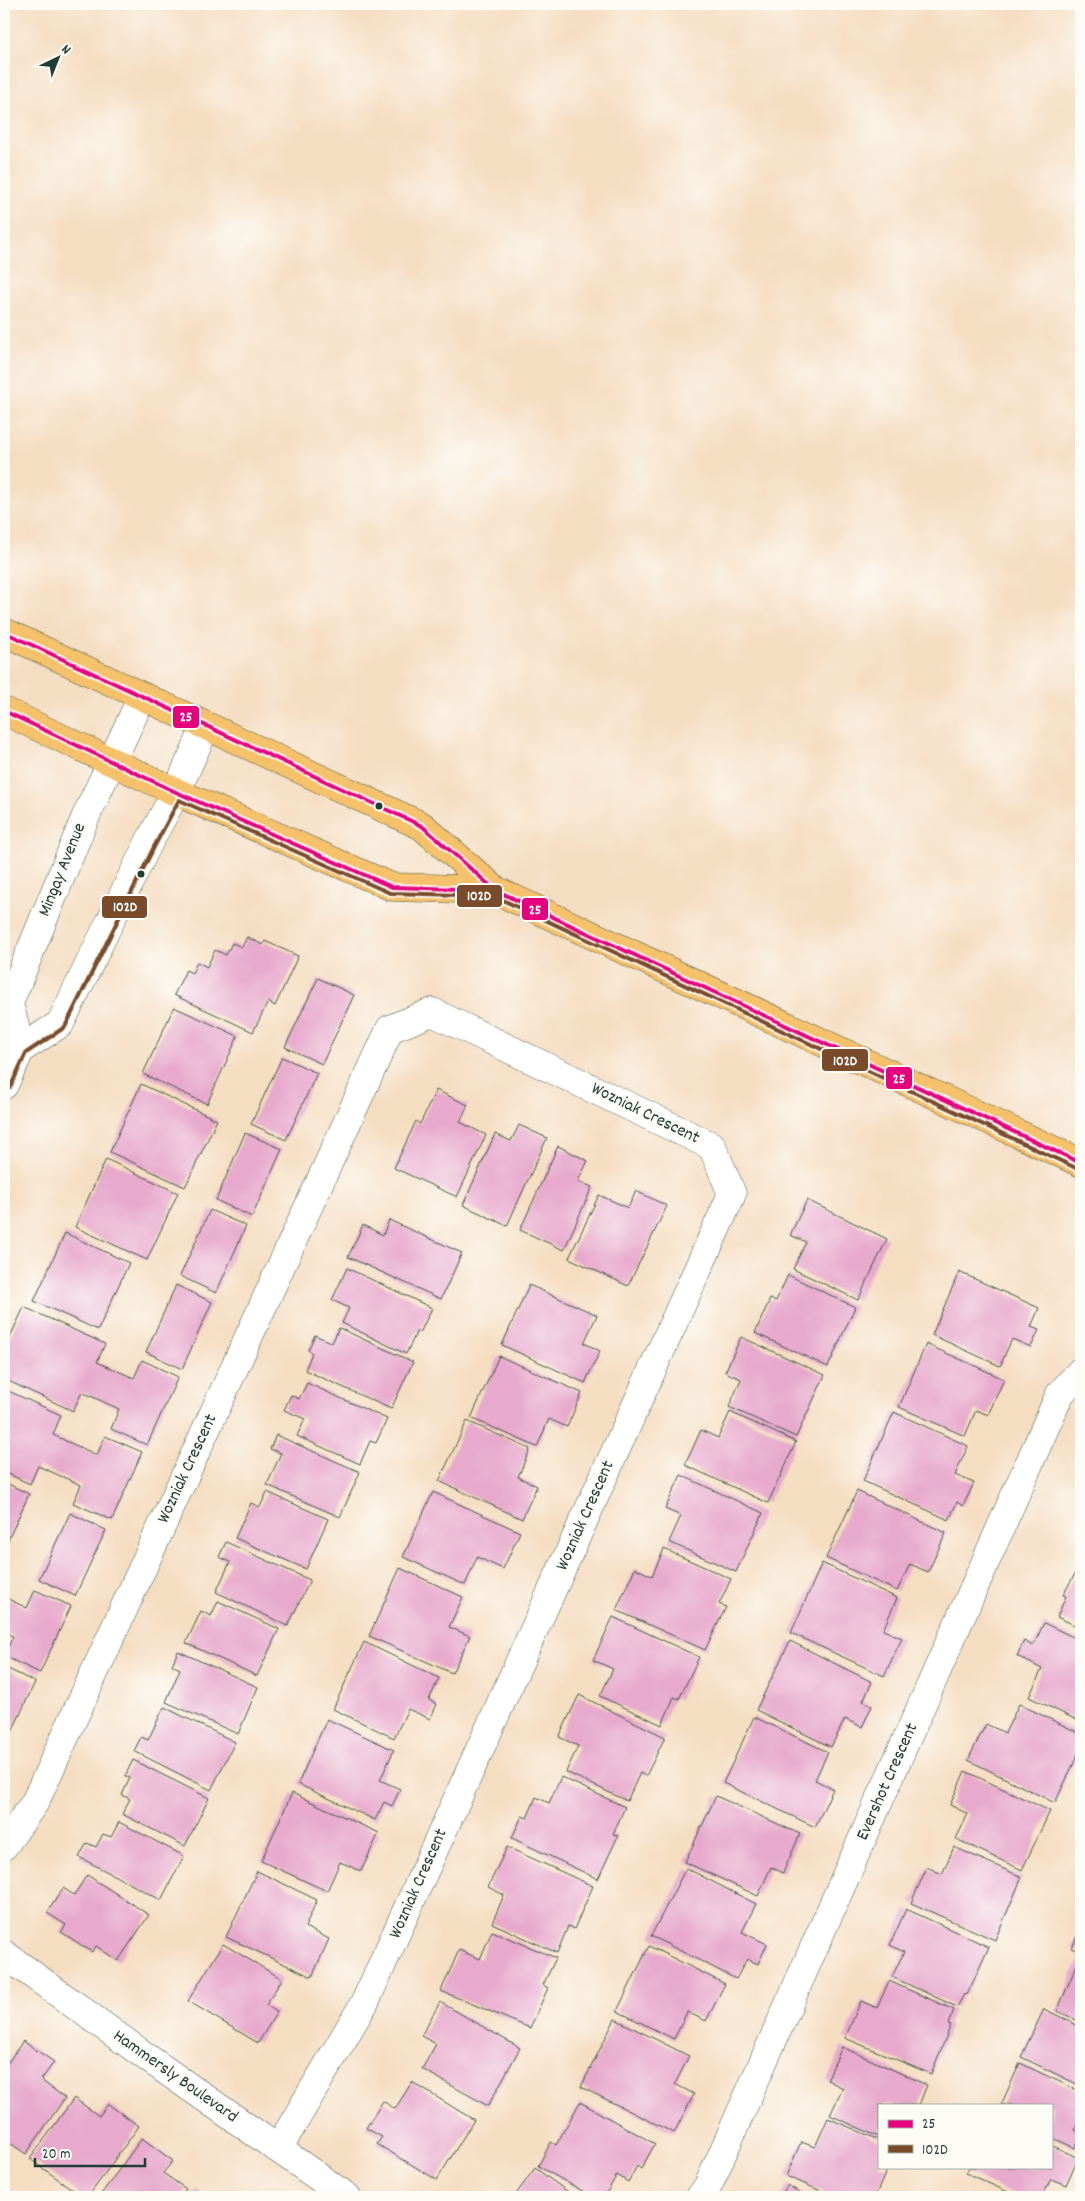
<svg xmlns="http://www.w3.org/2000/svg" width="1085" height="2201" font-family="Dekko,sans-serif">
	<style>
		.built { fill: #f4cfdc }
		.building { fill: #e7a9cc }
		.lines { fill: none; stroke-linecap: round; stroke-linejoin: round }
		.minor-casing { stroke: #3f5549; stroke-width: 29 }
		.tertiary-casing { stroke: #3f5549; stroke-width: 29 }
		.primary-casing { stroke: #3f5549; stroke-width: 29 }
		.minor { stroke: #fff; stroke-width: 28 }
		.tertiary { stroke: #fff; stroke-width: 28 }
		.primary { stroke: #f5c16b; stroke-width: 28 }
		.bus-1-casing { stroke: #fdfcf7; stroke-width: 8 }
		.bus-2-casing { stroke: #fdfcf7; stroke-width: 8 }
		.bus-1 { stroke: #e5007d; stroke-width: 4 }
		.bus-2 { stroke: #7a4b2a; stroke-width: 4 }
		.bus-dot { fill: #1f3d34; stroke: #fdfcf7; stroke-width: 2 }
		.labels { text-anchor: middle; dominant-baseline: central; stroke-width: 5; stroke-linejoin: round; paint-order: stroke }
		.street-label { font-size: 18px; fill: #1f3d34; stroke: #fdfcf7 }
		.line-badge { stroke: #fdfcf7; stroke-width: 2 }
		.badge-label { font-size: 14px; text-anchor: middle; font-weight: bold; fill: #fff }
	</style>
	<rect width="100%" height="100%" fill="#fdfcf7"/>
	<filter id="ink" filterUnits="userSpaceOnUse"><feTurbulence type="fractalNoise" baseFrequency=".02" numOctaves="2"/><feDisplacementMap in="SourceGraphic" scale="10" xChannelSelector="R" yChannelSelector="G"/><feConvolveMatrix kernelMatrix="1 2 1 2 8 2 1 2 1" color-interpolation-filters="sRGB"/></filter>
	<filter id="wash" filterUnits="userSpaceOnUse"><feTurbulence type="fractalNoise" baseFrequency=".0096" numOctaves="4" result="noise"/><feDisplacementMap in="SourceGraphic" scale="20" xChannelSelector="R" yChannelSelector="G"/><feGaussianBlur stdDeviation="1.12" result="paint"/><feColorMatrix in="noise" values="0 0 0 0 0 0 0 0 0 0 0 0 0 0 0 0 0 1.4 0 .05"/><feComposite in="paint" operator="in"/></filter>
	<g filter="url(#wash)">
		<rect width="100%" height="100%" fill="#f5ddc1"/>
		<!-- built -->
		<polygon class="built" points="4,2183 23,2197 4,2197"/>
		<g id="blocks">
			<!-- building -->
			<g class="building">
				<polygon points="247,937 263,945 265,941 298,956 275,1006 268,1002 253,1032 174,995 186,970 192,973 197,962 207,967 215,950 226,955 232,943 242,947"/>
				<polygon points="318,978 354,995 322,1064 285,1047"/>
				<polygon points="174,1007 238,1036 207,1104 143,1074"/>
				<polygon points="282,1057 317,1073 286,1140 251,1124"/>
				<polygon points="141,1084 217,1120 185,1187 110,1152"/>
				<polygon points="436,1090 468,1105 460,1122 486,1135 457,1197 394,1168 416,1121 420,1124"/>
				<polygon points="519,1125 547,1138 507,1226 463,1205 495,1134 511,1141"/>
				<polygon points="245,1133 282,1149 252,1217 216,1200"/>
				<polygon points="558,1146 588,1161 578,1181 592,1187 564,1250 520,1230"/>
				<polygon points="106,1159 178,1193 147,1260 75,1227"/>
				<polygon points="636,1191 667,1206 628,1286 569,1258 599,1195 628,1208"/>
				<polygon points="807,1200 887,1239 858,1300 793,1269 806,1242 790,1235"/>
				<polygon points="210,1210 246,1226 216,1293 180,1276"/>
				<polygon points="389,1220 462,1253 441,1299 348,1257 363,1225 383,1235"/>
				<polygon points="65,1233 129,1263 98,1330 34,1301"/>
				<polygon points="347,1268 432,1308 420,1333 417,1331 406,1354 342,1323 349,1308 332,1300"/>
				<polygon points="959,1272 1039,1308 1031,1327 1039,1330 1031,1347 1012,1339 1000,1366 932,1335"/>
				<polygon points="788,1275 855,1307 828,1367 755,1333 770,1299 776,1301"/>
				<polygon points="176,1285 212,1302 182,1369 146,1352"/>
				<polygon points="529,1285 597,1315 584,1343 600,1351 585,1383 502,1345"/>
				<polygon points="24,1307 105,1344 97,1362 134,1378 142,1360 178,1377 147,1445 111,1429 119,1409 82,1392 73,1411 4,1379 4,1350"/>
				<polygon points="339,1328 413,1362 391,1409 305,1370 312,1353 308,1350 315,1335 332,1343"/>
				<polygon points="741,1337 825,1375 796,1437 729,1407 741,1379 725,1372"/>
				<polygon points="926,1344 1004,1379 988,1415 976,1410 965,1436 899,1407"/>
				<polygon points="499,1356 582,1393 567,1427 549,1419 537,1447 471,1418"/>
				<polygon points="307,1383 387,1419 376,1443 370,1441 360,1464 297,1436 305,1419 284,1410 291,1395 299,1399"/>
				<polygon points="4,1389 61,1415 53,1435 97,1455 105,1436 142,1452 112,1520 73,1503 81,1485 38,1466 30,1484 4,1472"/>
				<polygon points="730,1412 796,1442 768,1503 685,1465 701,1430 718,1438"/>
				<polygon points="894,1412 968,1446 955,1475 974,1483 963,1506 957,1502 949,1520 863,1481"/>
				<polygon points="467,1421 530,1449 518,1477 537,1486 522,1519 439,1481"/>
				<polygon points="276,1435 360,1472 340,1517 267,1485 281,1453 270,1449"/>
				<polygon points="681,1475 763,1513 736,1572 669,1542 681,1516 665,1509"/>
				<polygon points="4,1482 29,1494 4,1549"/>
				<polygon points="857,1491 946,1533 928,1572 910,1564 897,1591 826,1558"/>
				<polygon points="267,1492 328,1519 306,1569 235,1538 251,1503 260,1507"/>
				<polygon points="433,1492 520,1532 503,1569 477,1557 465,1585 403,1557"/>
				<polygon points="70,1513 106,1530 75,1596 39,1579"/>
				<polygon points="226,1542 310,1580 288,1626 216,1592 230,1562 219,1557"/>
				<polygon points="664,1549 731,1579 719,1604 726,1607 705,1650 616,1610 635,1568 652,1576"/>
				<polygon points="822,1563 897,1598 883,1630 902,1638 884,1676 791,1633"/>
				<polygon points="1081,1563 1081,1628 1057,1617 1066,1596 1063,1595"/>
				<polygon points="400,1568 463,1597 449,1627 470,1636 452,1673 369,1636"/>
				<polygon points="35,1590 71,1606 40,1673 4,1656 13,1636 4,1632 4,1597 27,1608"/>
				<polygon points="218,1601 279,1629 257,1676 186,1643 201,1611 211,1616"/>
				<polygon points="613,1617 699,1657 679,1699 674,1697 662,1725 600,1696 613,1669 593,1660"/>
				<polygon points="1044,1623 1081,1641 1081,1722 1029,1697 1042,1669 1017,1656 1024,1641 1033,1646"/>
				<polygon points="790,1641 872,1682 863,1701 872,1706 862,1727 845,1719 831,1747 756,1710"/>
				<polygon points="364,1642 439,1678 429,1700 437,1704 430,1719 408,1709 394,1738 333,1709"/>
				<polygon points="178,1651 258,1687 238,1734 166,1702 180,1669 172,1665"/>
				<polygon points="4,1667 35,1682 4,1749"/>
				<polygon points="579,1695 665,1737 646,1776 640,1773 627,1801 566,1772 578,1746 559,1737"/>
				<polygon points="1019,1704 1081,1734 1081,1748 1055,1803 968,1760 986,1724 1005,1733"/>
				<polygon points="164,1707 235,1742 211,1790 134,1751 141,1737 148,1740"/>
				<polygon points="754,1717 828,1752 815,1780 833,1789 815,1827 723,1783"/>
				<polygon points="327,1719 394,1750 380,1780 400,1789 392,1806 384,1802 375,1820 298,1784"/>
				<polygon points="133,1760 209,1798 185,1846 122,1814 130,1799 122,1795 130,1778 125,1776"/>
				<polygon points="965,1771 1050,1811 1022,1870 956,1839 968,1814 950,1805"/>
				<polygon points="561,1777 625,1807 613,1834 618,1836 598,1879 512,1838 522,1816 527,1818 536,1797 549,1803"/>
				<polygon points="292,1793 379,1833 361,1871 340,1862 327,1891 261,1861"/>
				<polygon points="716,1796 800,1834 783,1873 771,1867 758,1896 685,1862"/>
				<polygon points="119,1822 184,1856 161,1900 79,1857 87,1843 96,1847 103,1834 111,1837"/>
				<polygon points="507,1847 593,1886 574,1929 568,1926 557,1953 492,1923 504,1895 488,1887"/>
				<polygon points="954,1847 1022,1877 995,1940 911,1903 927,1867 942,1874"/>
				<polygon points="686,1868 756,1904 742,1932 767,1944 758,1964 747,1959 736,1979 651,1936"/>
				<polygon points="257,1871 317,1900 305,1927 329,1939 312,1977 226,1937"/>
				<polygon points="87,1875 149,1915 118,1961 96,1946 92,1952 61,1932 66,1925 47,1913 63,1888 74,1895"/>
				<polygon points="906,1909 989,1947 967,1995 964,1994 957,2007 892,1977 904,1952 890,1945"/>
				<polygon points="1081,1927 1081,1952 1072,1948"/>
				<polygon points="492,1931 556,1958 543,1985 548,1988 530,2028 441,1991 459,1950 480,1959"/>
				<polygon points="223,1944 282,1979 266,2005 277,2012 258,2043 188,2001"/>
				<polygon points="649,1946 725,1984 706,2021 687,2012 674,2039 617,2011"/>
				<polygon points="1078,1962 1081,1963 1081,2022 1057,2011"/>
				<polygon points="889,1981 954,2010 948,2024 951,2025 931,2074 845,2038 861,2001 877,2008"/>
				<polygon points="440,2002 520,2048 488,2106 422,2069 436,2044 421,2036"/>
				<polygon points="1044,2009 1081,2027 1081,2086 1021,2057"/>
				<polygon points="615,2019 689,2056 675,2084 694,2094 674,2133 581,2087"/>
				<polygon points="23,2041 54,2062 41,2080 65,2098 26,2154 4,2139 4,2068"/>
				<polygon points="842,2047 927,2085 919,2105 879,2105 879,2137 830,2115 843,2088 827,2080"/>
				<polygon points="1020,2063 1081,2092 1081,2115 1075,2130 1081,2135 1075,2148 1051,2137 1051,2105 1001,2105"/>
				<polygon points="412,2082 474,2120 437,2180 377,2144 382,2137 366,2128 383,2101 395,2109"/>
				<polygon points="74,2098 99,2116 108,2104 139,2126 88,2197 83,2197 30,2159"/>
				<polygon points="580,2102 655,2144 641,2169 637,2166 628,2182 617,2175 604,2197 593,2197 538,2166 551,2142 556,2145"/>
				<polygon points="828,2118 879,2140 879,2167 888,2167 875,2197 835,2197 786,2176 801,2142 815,2147"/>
				<polygon points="142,2138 173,2161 163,2173 186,2189 180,2197 99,2197"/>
				<polygon points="1051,2145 1078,2158 1066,2185 1051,2179 1042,2197 1019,2197 966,2173 969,2167 1051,2167"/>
				<polygon points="535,2168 575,2197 514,2197"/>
				<polygon points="788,2185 806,2197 780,2197"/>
				<polygon points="197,2190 206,2197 192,2197"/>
			</g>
		</g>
	</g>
	<g filter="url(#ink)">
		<use href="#blocks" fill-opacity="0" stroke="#3f5549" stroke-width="1"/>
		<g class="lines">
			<!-- minor casing -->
			<g class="minor-casing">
				<g id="minor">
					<polyline points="4,1846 35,1802 390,1029 432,1012 712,1146 732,1194 365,2002 278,2149"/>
					<polyline points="4,1954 152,2061 347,2197"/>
					<polyline points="700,2197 708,2186 1060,1394 1081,1371"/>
				</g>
			</g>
			<!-- tertiary casing -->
			<g class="tertiary-casing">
				<g id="tertiary">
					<polyline points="21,1049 9,1003 86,816 142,697"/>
					<polyline points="4,1085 21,1049 60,1024 148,844 176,792 206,726"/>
				</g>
			</g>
			<!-- primary casing -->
			<g class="primary-casing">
				<g id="primary">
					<polyline points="4,632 422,826 495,890 1081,1163"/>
					<polyline points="4,711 176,792 392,887 495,890"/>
				</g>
			</g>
			<!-- minor -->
			<use href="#minor" class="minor"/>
			<!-- tertiary -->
			<use href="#tertiary" class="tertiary"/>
			<!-- primary -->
			<use href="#primary" class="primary"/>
			<!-- bus-1 casing -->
			<g class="bus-1-casing">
				<g id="bus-1">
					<polyline points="4,632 422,826 495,890 1081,1163"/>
					<polyline points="4,711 176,792 392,887 495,890 512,898"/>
				</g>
			</g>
			<!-- bus-2 casing -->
			<g class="bus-2-casing">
				<polyline id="bus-2" points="10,1088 26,1053 65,1027 154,847 179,800 390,893 494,896 1078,1169"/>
			</g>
			<!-- bus-1 -->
			<use href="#bus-1" class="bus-1"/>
			<!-- bus-2 -->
			<use href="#bus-2" class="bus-2"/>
		</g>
	</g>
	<!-- markers -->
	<g class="bus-dot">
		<circle cx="379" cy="806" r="4.5"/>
		<circle cx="141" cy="874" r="4.5"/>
	</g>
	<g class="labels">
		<!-- street labels -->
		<g class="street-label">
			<text transform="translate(63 870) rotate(-68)">Mingay Avenue</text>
			<text transform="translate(645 1114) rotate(26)">Wozniak Crescent</text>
			<text transform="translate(188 1469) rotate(-65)">Wozniak Crescent</text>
			<text transform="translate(586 1516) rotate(-66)">Wozniak Crescent</text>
			<text transform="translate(888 1782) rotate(-66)">Evershot Crescent</text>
			<text transform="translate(419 1884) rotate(-66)">Wozniak Crescent</text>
			<text transform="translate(175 2077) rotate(35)">Hammersly Boulevard</text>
		</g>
	</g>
	<g class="line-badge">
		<rect x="172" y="705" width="28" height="24" rx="5" fill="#e5007d"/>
		<rect x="456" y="884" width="47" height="24" rx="5" fill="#7a4b2a"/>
		<rect x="101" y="895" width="47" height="24" rx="5" fill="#7a4b2a"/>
		<rect x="521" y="897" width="28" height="24" rx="5" fill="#e5007d"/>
		<rect x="821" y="1048" width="48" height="24" rx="5" fill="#7a4b2a"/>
		<rect x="885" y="1066" width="28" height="24" rx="5" fill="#e5007d"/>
	</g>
	<g class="badge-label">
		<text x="186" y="721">25</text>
		<text x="479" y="900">102D</text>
		<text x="125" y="911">102D</text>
		<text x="535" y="914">25</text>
		<text x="845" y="1065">102D</text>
		<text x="899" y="1083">25</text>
	</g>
	<!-- margin -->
	<rect width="1085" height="2201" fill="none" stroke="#fdfcf7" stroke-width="20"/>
	<!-- legend -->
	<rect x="878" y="2104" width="175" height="65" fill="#fdfcf7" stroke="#a4b0a9"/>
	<rect x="888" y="2120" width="25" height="8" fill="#e5007d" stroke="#a4b0a9"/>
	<text x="922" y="2128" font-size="15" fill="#1f3d34">25</text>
	<rect x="888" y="2145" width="25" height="8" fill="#7a4b2a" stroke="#a4b0a9"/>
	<text x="922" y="2154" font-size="15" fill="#1f3d34">102D</text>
	<!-- north arrow -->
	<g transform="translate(58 58) rotate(43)" stroke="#fdfcf7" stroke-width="4" paint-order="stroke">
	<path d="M0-4L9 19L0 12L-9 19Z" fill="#1f3d34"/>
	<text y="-8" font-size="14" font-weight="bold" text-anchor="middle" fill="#1f3d34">N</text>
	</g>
	<!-- scale -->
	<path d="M35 2158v8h110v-8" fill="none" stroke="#1f3d34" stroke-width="2.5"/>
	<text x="42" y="2158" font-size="15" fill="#1f3d34" stroke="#fdfcf7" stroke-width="4" paint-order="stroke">20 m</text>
</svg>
